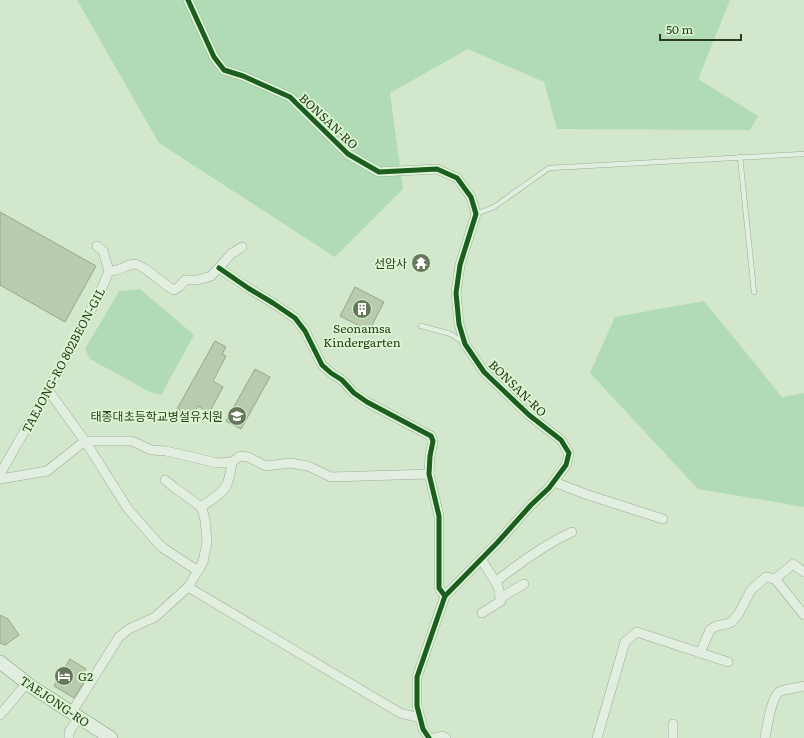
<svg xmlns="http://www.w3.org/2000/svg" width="804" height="738" font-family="Literata,'Noto Sans KR',serif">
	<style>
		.green { fill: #b0dbb4 }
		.building { fill: #bacbad; stroke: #97a78c }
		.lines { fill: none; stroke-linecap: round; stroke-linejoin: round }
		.service-casing { stroke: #9dac96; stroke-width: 5.5 }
		.minor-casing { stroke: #9dac96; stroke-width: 10 }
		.secondary-casing { stroke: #8d9c86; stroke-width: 14 }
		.service { stroke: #e2eedf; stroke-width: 4.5 }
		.minor { stroke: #e2eedf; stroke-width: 9 }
		.secondary { stroke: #e2eedf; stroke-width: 13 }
		.cycleway-casing { stroke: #dbf8d2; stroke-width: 8 }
		.cycleway { stroke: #1b5e20; stroke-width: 5 }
		.labels { text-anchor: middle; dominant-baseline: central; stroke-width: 3.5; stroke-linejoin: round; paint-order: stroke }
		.street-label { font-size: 12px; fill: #2b3b1d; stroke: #dbf8d2 }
		.poi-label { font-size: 12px; fill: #2b3b1d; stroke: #dbf8d2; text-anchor: end }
	</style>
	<rect width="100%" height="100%" fill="#d3e7cd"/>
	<!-- green -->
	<g class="green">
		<polygon points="77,0 730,0 698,79 758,116 750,130 557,129 544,82 468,49 390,93 403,189 335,257 159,143"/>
		<polygon points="140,289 194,335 161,395 150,392 90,359 85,349 119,291"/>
		<polygon points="704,301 782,397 804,393 804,507 698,489 590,373 615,317"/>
	</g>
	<!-- building -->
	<g class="building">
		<polygon points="0,212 96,266 65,322 0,285"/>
		<polygon points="355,287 384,302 369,331 340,316"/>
		<polygon points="215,341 226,347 222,354 226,356 213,381 223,387 209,413 198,406 192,417 177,409"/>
		<polygon points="255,369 270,377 241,429 226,421"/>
		<polygon points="0,615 8,619 19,635 5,645 0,643"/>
		<polygon points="70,659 86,669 80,680 84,682 74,698 54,686"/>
	</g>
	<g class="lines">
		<!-- service casing -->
		<g class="service-casing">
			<g id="service">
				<polyline points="740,157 754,292"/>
				<polyline points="476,214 494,207 549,168 804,154"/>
				<polyline points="421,326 451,334 464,343"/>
			</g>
		</g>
		<!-- minor casing -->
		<g class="minor-casing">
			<g id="minor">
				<polyline points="188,0 214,57 224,70 243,76 290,97 348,154 379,172 437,169 457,178 471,197 476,214 460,265 456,293 459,324 465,344 484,372 529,415 561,440 569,453 566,465 549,488 531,505 497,543 445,596 417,677 417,706 423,729 429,738"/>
				<polyline points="219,268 248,288 273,303 295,318 305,331 322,365 331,373 342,380 354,393 367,402 431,436 433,441 430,456 429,474 439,516 439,588 445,596"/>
				<path d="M109,271C120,271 125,265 134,264C143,264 164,285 174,290L180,286L185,280H198L211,276L224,262L231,254L242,247"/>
				<polyline points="48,390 85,441 132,441 151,450 166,451 217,463 232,462 240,456 248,457 266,466 290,463 308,466 331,477 429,474"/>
				<polyline points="0,474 48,390 99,295 109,271 103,251 97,246"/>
				<polyline points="0,479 47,471 85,441 128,509 156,541 163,548 198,571"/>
				<polyline points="554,482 588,495 663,519"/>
				<path d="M201,507C209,501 223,494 227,484C230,477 231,469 232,462"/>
				<polyline points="481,559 498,586 501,601 482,613"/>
				<polyline points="775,579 804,615"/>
				<path d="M495,582C520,563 544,545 572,532"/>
				<polyline points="188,587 400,713 420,718"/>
				<polyline points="500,598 524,584"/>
				<polyline points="700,653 710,630 716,626 727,624 732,622 739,613 751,590 766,577 775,579 793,564 804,572"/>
				<polyline points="72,712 119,637 129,629 155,617 188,587 196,574 203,562 207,542 205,520 203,512 201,507 175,488 165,480"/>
				<polyline points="0,715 27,683"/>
				<polyline points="69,738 69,732 79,717"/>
				<polyline points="434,738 442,736 446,738"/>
				<polyline points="597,738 625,642 637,632 728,662"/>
				<polyline points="673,738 673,724"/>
				<path d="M765,738C767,728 771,698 779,692C784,689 797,688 804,686"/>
			</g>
		</g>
		<!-- secondary casing -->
		<g class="secondary-casing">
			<polyline id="secondary" points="0,662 32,687 111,738"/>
		</g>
		<!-- service -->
		<use href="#service" class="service"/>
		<!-- minor -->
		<use href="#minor" class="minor"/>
		<!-- secondary -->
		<use href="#secondary" class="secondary"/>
		<!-- cycleway casing -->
		<g class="cycleway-casing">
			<g id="cycleway">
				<polyline points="188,0 214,57 224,70 243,76 290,97 348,154 379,172 437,169 457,178 471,197 476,214 460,265 456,293 459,324 465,344 484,372 529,415 561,440 569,453 566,465 549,488 531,505 497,543 445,596 417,677 417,706 423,729 429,738"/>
				<polyline points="219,268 248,288 273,303 295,318 305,331 322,365 331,373 342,380 354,393 367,402 431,436 433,441 430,456 429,474 439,516 439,588 445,596"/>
			</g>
		</g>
		<!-- cycleway -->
		<use href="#cycleway" class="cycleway"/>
	</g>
	<!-- icons -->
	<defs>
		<g id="temple-disc" transform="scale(1)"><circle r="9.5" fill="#66775b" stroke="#dbf8d2"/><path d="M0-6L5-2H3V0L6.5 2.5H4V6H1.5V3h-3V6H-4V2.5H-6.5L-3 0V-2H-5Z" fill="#fff"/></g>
		<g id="building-disc" transform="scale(1)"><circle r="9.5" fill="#66775b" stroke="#dbf8d2"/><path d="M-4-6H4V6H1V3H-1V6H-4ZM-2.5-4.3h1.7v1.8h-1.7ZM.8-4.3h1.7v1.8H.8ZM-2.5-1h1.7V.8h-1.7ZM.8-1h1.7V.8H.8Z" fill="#fff"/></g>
		<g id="school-disc" transform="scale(1)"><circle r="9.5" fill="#66775b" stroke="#dbf8d2"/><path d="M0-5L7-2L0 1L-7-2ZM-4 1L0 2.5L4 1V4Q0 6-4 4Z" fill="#fff"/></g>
		<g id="hotel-disc" transform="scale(1)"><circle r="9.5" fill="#66775b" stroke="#dbf8d2"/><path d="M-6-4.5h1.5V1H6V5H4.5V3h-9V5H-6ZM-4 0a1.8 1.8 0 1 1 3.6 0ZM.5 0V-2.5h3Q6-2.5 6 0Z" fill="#fff"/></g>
	</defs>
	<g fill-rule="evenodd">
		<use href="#temple-disc" x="421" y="263"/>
		<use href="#building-disc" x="362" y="309"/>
		<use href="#school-disc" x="237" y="416"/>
		<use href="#hotel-disc" x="64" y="676"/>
	</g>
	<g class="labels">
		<!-- street labels -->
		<g class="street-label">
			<text transform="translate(329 121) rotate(43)">BONSAN-RO</text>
			<text transform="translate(63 360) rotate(-62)">TAEJONG-RO 802BEON-GIL</text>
			<text transform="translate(518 388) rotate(44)">BONSAN-RO</text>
			<text transform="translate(55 701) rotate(34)">TAEJONG-RO</text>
		</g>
		<!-- poi labels -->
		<g class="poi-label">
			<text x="407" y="263">선암사</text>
			<text x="362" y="328" text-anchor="middle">Seonamsa<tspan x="362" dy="14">Kindergarten</tspan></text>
			<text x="223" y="416">태종대초등학교병설유치원</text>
			<text x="78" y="676" text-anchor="start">G2</text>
		</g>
	</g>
	<!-- scale -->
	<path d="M660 34v6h81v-6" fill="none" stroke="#2b3b1d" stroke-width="2"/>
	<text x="666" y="34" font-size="12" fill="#2b3b1d" stroke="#dbf8d2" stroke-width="3" paint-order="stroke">50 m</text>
</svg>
